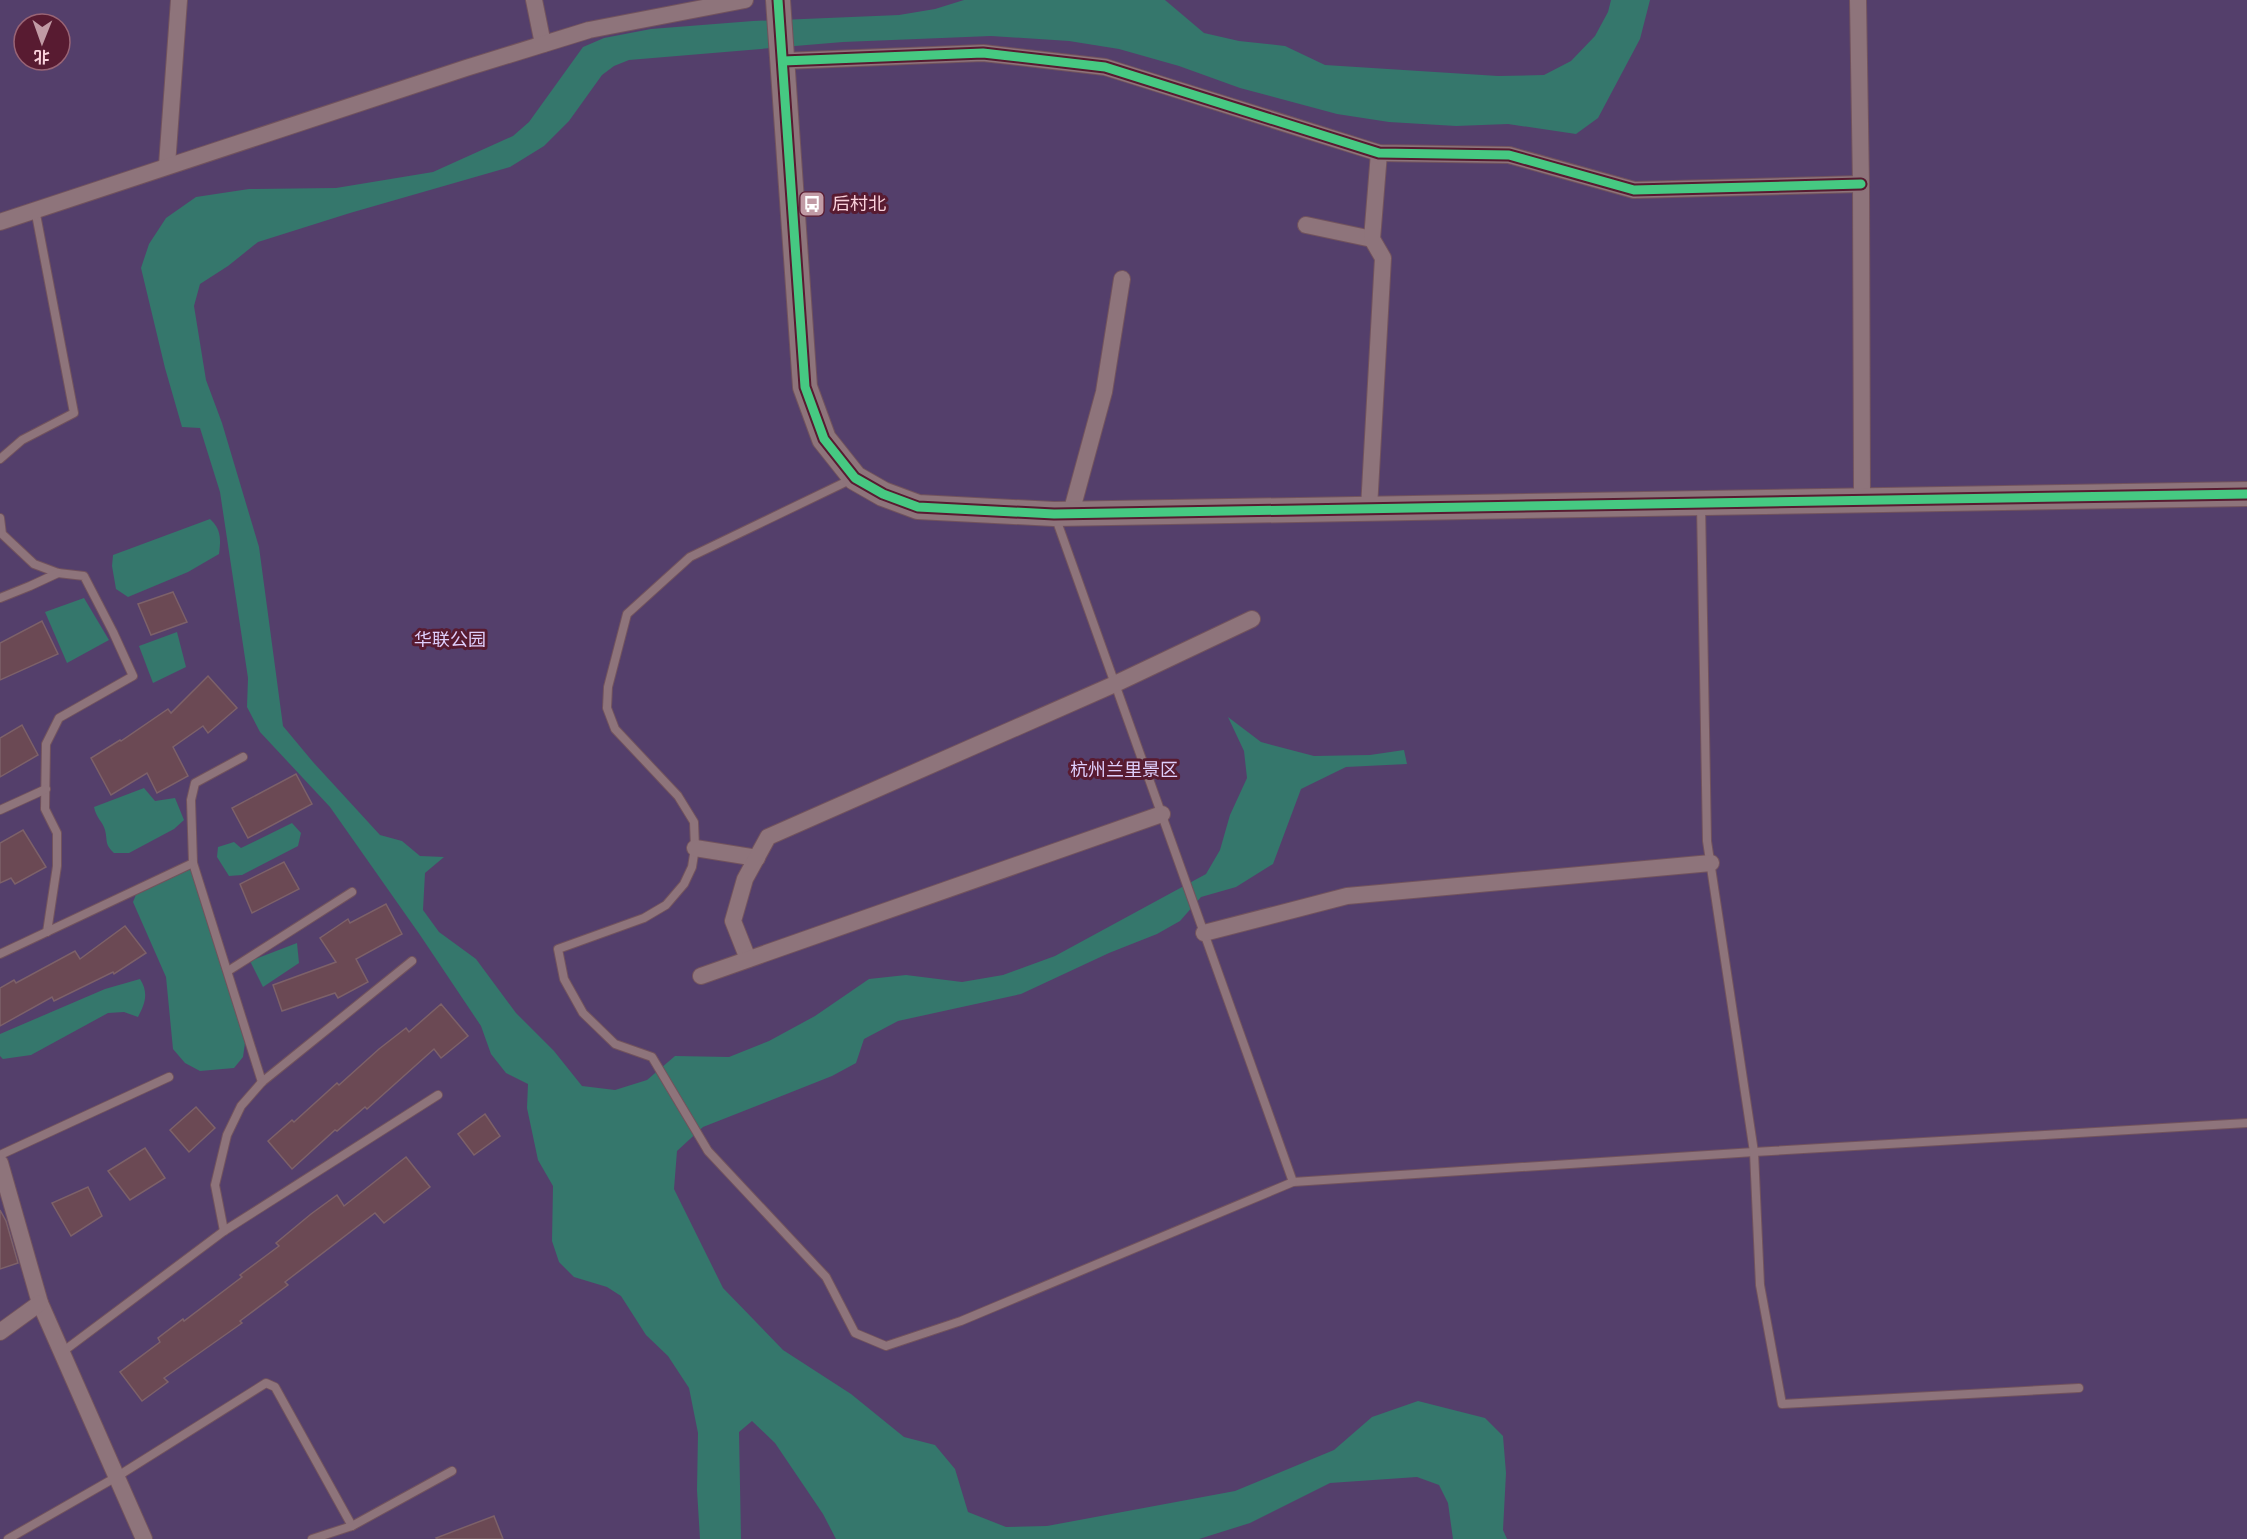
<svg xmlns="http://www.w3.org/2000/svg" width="2247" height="1539" font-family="Figtree,'Noto Sans SC',sans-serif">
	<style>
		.green { fill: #543f6b; fill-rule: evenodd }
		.water { fill: #35776c }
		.building { fill: #6b4954; stroke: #7d6169; stroke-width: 1.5 }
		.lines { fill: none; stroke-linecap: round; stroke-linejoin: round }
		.lane-casing { stroke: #72535d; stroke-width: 10 }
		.street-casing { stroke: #72535d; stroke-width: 18 }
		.secondary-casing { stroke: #72535d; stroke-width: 26 }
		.lane { stroke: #8e747b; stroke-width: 8 }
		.street { stroke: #8e747b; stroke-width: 16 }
		.secondary { stroke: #8e747b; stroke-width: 24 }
		.cycleway-casing { stroke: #581b31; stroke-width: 13 }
		.cycleway { stroke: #46c982; stroke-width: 9 }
		.labels { text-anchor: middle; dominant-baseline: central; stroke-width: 6; stroke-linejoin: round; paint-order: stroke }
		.poi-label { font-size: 18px; fill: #fad2dc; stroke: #581b31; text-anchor: start }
		.park-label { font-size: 18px; fill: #dfcffc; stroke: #581b31 }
	</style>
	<rect width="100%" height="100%" fill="#56343f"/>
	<!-- green -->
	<path class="green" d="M0,0H2247V1539H0ZM24,24H60V60H24Z"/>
	<!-- water -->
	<g class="water">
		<polygon points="964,0 1165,0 1204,33 1239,41 1285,46 1325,65 1498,76 1544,75 1571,61 1595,36 1608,12 1611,0 1650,0 1640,39 1598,118 1576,134 1508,124 1456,126 1389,122 1337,114 1240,88 1179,66 1119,49 1069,41 991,36 843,42 629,60 614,66 602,75 569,121 544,146 510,167 350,213 258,242 228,266 200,284 194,306 206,380 222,423 259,547 283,726 313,762 380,835 402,841 420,856 444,857 425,873 423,910 439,932 476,959 516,1013 554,1051 582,1086 615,1090 647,1080 675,1056 729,1057 769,1041 815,1016 869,979 906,975 962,982 1003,975 1055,956 1206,874 1220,850 1230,815 1247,778 1244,751 1228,717 1261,742 1314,756 1370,755 1404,750 1407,764 1346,767 1301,789 1273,864 1236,887 1201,897 1180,921 1157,934 1109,953 1021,994 898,1021 864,1039 856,1063 832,1076 703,1127 677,1151 674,1189 723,1288 783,1350 851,1394 904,1437 935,1445 955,1469 968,1512 1006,1527 1047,1526 1235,1491 1334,1450 1372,1417 1418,1401 1485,1418 1503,1436 1506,1473 1503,1530 1507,1539 1453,1539 1448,1503 1439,1485 1417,1477 1330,1483 1250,1523 1199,1539 836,1539 823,1514 775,1443 752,1421 739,1432 741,1539 700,1539 697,1490 698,1433 689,1388 668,1356 646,1335 621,1296 607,1287 574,1277 559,1262 552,1241 553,1186 538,1160 527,1108 528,1084 506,1073 491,1054 481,1026 420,935 330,807 260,732 247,707 248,678 220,492 200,428 182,427 165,368 141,268 149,244 166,218 196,197 249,189 336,188 433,172 513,136 529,122 583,47 604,38 651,29 753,21 899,15 935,9"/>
		<path d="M210,519C221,529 221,539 219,554L188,572L128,597L116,589L112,566L113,555Z"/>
		<polygon points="84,598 109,640 67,663 45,612"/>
		<polygon points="177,632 186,667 153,683 139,646"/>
		<path d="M144,788L155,801L175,798L184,820L174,829L129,853H114C104,843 108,842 105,830C103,822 96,818 94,807Z"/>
		<polygon points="292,823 301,833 298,846 242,875 229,876 217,857 218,847 234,842 241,848"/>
		<polygon points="179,870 192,870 245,1043 243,1057 234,1068 200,1071 185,1063 173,1049 166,977 133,902 137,892"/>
		<polygon points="297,943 299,963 263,987 250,961"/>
		<path d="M140,979C149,993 145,1004 138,1017L124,1012L108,1013L31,1055L3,1059L0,1056V1034L105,989Z"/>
	</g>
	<!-- building -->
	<g class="building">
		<polygon points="173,592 187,622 151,635 138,604"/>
		<polygon points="42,621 58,654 0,680 0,643"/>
		<polygon points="208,676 237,708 208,733 203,726 173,747 188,776 157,793 147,773 111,795 91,758 120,740 121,741 168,709 171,713"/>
		<polygon points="22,725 38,755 0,777 0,738"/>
		<polygon points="296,774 312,804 248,838 232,808"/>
		<polygon points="23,830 46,867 15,884 11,878 0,883 0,843"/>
		<polygon points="284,862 299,889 252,913 240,884"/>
		<polygon points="386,904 402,934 356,959 368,982 338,998 335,993 282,1011 273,985 336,962 320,938 348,919 350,923"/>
		<polygon points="125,926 146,953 114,974 113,972 54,1001 52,997 0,1026 0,988 14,980 16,983 75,951 80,959"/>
		<polygon points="441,1004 468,1036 441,1058 434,1049 367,1109 365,1107 337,1131 335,1130 292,1169 268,1141 292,1120 294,1122 337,1083 339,1085 379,1049 406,1028 409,1032"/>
		<polygon points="196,1107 215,1128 189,1152 170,1130"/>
		<polygon points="485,1114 500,1136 474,1155 458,1134"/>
		<polygon points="145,1148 165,1178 130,1200 108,1171"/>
		<polygon points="406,1157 430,1187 384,1223 375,1213 285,1282 288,1285 240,1321 242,1323 164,1378 168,1382 142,1401 120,1372 160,1342 158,1338 183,1319 184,1321 242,1277 240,1275 279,1246 276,1243 311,1214 337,1195 344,1206"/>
		<polygon points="88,1187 102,1216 71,1236 52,1203"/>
		<polygon points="0,1210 6,1221 18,1263 0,1269"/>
		<polygon points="494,1516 503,1539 437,1539 436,1538"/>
	</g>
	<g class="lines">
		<!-- lane casing -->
		<g class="lane-casing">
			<g id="lane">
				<polyline points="0,459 22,440 74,413 35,209"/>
				<polyline points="854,478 690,557 627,614 608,687 607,708 615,729 678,796 694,822 695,848 692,867 684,884 666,905 644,918 558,949 564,979 583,1013 615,1044 652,1057 708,1151 826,1277 855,1333 886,1346 961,1321 1293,1182 1754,1152 2247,1123"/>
				<polyline points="1701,505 1707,841 1754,1152 1760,1285 1782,1404 2079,1388"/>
				<polyline points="1055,516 1293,1182"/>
				<polyline points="0,518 2,534 34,564 58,573 84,576 113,632 133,676 59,718 46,744 45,809 57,833 57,866 47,932"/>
				<polyline points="0,598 30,586 58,573"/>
				<polyline points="243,757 195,783 191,800 193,863 262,1082"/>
				<polyline points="0,810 46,789"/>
				<polyline points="0,954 193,863"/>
				<polyline points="228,971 352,892"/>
				<polyline points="0,1155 169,1077"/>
				<polyline points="224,1231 215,1185 227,1135 241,1106 262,1082 412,961"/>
				<polyline points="61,1353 224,1231 438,1095"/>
				<polyline points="8,1539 118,1476 266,1383 275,1387 352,1526"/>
				<polyline points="312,1539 352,1526 452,1471"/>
			</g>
		</g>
		<!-- street casing -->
		<g class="street-casing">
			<g id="street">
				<polyline points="534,0 543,44"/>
				<polyline points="1858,0 1861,184 1862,500"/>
				<polyline points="783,61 983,53 1105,67 1379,153 1509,155 1634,190 1861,184"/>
				<polyline points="167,165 179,0"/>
				<polyline points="0,222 466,68 589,30 745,0"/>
				<polyline points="1306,225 1372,239"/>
				<polyline points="1369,508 1383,258 1372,239 1379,153"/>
				<polyline points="1071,513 1104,392 1122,279"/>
				<polyline points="695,848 757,858"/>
				<polyline points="1204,933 1347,896 1711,863"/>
				<polyline points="748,959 733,921 745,879 768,837 1115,684 1252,619"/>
				<polyline points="701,976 1162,814"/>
				<polyline points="0,1163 40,1303 144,1539"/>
				<polyline points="0,1332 40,1303"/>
			</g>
		</g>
		<!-- secondary casing -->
		<g class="secondary-casing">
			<polyline id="secondary" points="778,0 805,387 824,439 855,478 883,494 918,507 1054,514 2247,494"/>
		</g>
		<!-- lane -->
		<use href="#lane" class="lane"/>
		<!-- street -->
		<use href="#street" class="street"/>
		<!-- secondary -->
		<use href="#secondary" class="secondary"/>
		<!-- cycleway casing -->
		<g class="cycleway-casing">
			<g id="cycleway">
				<polyline points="778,0 805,387 824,439 855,478 883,494 918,507 1054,514 2247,494"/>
				<polyline points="783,61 983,53 1105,67 1379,153 1509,155 1634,190 1861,184"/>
			</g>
		</g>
		<!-- cycleway -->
		<use href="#cycleway" class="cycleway"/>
	</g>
	<!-- icons -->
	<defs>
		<g id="bus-square" transform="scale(1.35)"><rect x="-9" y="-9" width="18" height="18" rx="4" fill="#c19ba5" stroke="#581b31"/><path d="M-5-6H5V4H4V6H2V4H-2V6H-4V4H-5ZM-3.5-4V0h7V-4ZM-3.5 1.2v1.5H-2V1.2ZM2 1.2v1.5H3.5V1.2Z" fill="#fff"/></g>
	</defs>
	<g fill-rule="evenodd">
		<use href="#bus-square" x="812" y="204"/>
	</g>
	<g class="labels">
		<!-- poi labels -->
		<g class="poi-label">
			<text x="832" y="204">后村北</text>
		</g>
		<!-- park labels -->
		<g class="park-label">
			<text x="450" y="640">华联公园</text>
			<text x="1124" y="770">杭州兰里景区</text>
		</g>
	</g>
	<!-- north arrow -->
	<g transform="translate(42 42) rotate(181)"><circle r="28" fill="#581b31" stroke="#996475" stroke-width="1.5"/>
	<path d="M0-4.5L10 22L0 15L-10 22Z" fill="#c19ba5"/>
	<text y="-9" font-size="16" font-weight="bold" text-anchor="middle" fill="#fad2dc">北</text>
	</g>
</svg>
